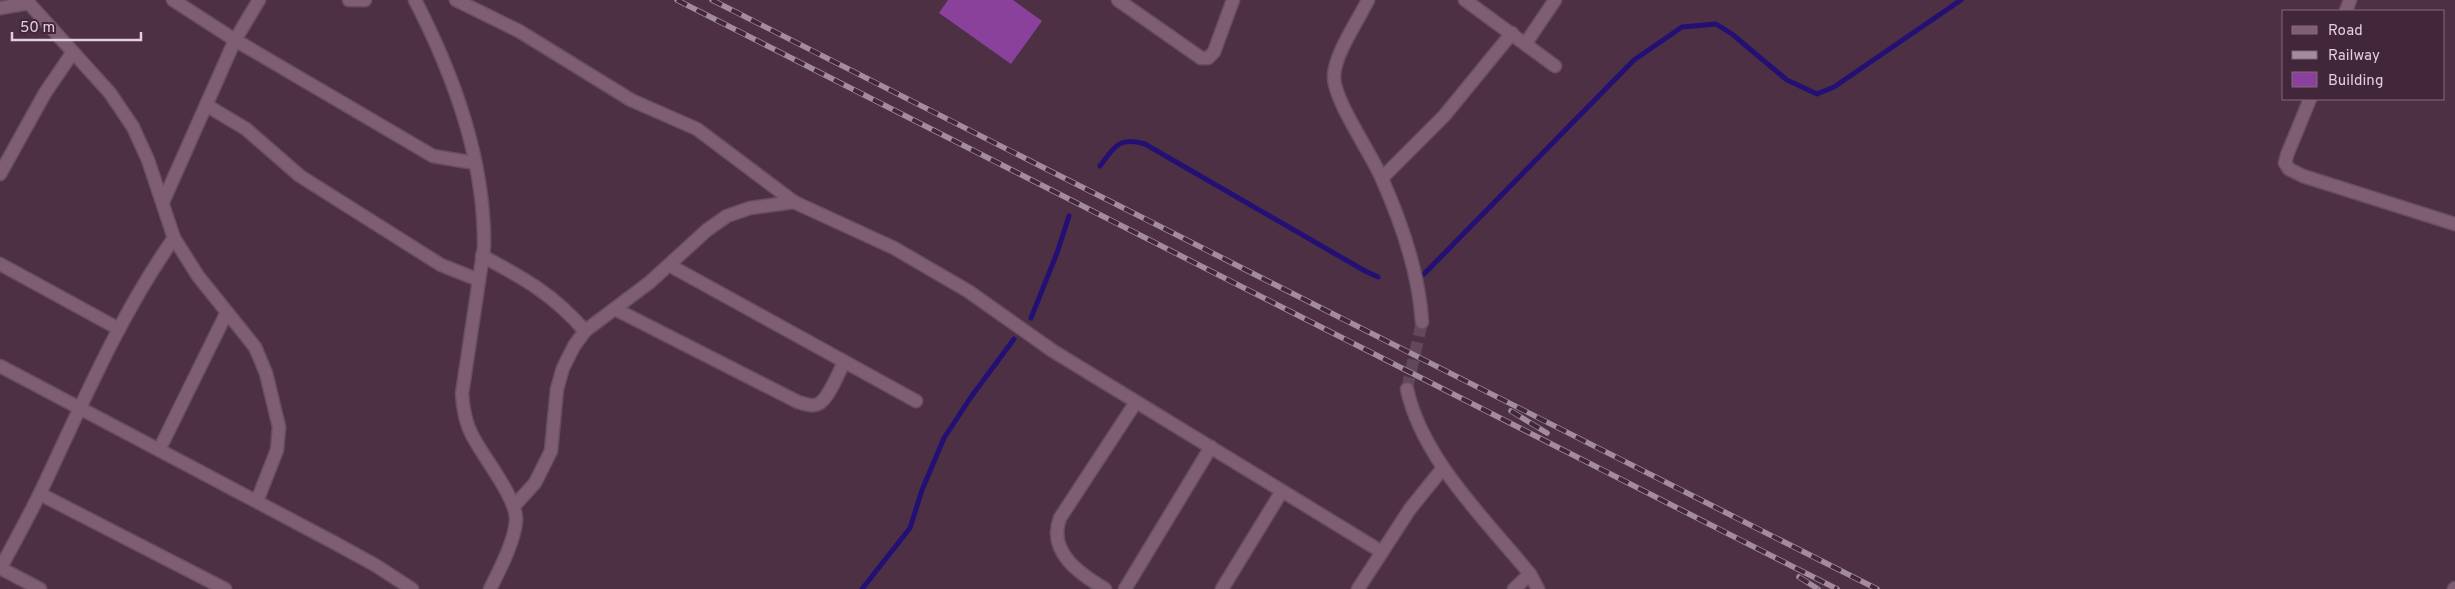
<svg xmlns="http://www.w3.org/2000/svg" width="2455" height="589" font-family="Overpass,sans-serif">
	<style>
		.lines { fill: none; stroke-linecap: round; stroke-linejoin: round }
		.stream { stroke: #241075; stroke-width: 5 }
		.building { fill: #8a419c }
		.minor-tunnel { stroke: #63485b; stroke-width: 12; stroke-dasharray: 12 6; stroke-linecap: butt }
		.minor-casing { stroke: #674f5f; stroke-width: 15 }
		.minor { stroke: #7f5e74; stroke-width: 12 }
		.rail-casing { stroke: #a38c9b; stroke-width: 5.5 }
		.rail { stroke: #422639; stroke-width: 4; stroke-dasharray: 11; stroke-linecap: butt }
	</style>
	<rect width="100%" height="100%" fill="#4d3044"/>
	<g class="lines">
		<!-- stream -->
		<g class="stream">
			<path d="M1100,166C1114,147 1119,136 1145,144L1365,271L1378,277"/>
			<polyline points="1424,274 1634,60 1682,27 1716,24 1732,34 1787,80 1817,94 1834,87 1961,0"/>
			<polyline points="1031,318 1057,253 1069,216"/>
			<polyline points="862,589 910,528 922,490 944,438 971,397 1014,339"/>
		</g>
	</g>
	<!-- building -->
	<polygon class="building" points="948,0 1013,0 1042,21 1011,64 939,13"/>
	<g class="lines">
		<!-- minor-tunnel -->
		<polyline class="minor-tunnel" points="1407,389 1422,322"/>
		<!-- minor casing -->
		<g class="minor-casing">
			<g id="minor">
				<polyline points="26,0 110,93 133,127 148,160 174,238 198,276 255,347 266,373 279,427 277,450 257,501"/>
				<polyline points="173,0 235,40 433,156 475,163"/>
				<polyline points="349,0 365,0"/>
				<path d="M415,0C454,76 485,160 484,247L462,394C463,409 465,422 472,435C483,457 517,498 516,520C515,541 499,571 490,589"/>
				<polyline points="456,0 519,31 631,100 697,129 794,202 894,248 968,291 1053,351 1382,552"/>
				<polyline points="1118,0 1201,58 1208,58 1214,52 1233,0"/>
				<path d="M1368,0C1358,21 1335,53 1334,76C1333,100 1372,154 1382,179C1402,224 1419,273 1422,322"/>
				<polyline points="1465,0 1555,66"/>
				<polyline points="0,8 29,3"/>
				<polyline points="2346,11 2350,0"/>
				<polyline points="1526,43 1555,0"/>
				<polyline points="2310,99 2287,155 2285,163 2289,169 2303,176 2455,224"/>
				<polyline points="206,105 246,129 300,176 441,265 479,280"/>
				<polyline points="0,174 45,93 73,52"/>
				<polyline points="1382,178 1444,116 1512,33"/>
				<polyline points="163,202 235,40 259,0"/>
				<path d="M482,256C524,278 554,295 585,331"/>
				<polyline points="0,264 119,329"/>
				<polyline points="669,265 916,401"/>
				<path d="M615,309L798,402C805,404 812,407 818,404C828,400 839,372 844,362"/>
				<polyline points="0,366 333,542 375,565 412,589"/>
				<path d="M1407,389C1422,459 1486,520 1530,574L1538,589"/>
				<polyline points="159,450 227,312"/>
				<polyline points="40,494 225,589"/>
				<polyline points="514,506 535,483 551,451 557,389 563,368 574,346 585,331 650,282 707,230 727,216 750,208 794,202"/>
				<polyline points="0,568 40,589"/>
				<path d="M0,569C14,543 28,518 41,491C82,405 119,316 174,238"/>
				<path d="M1105,589C1080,574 1047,552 1060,518L1136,402"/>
				<polyline points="1125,589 1211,447"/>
				<polyline points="1222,589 1282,491"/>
				<polyline points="1358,589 1410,509 1443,468"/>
				<polyline points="1514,589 1530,574"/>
				<polyline points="2454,589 2455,588"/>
			</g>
		</g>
		<!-- minor -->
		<use href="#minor" class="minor"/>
		<!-- rail casing -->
		<g class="rail-casing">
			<g id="rail">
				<polyline points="677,0 1837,589"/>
				<polyline points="712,0 1877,589"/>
				<polyline points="1511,411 1547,433"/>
				<polyline points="1799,577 1818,589"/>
			</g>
		</g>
		<!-- rail -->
		<use href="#rail" class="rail"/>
	</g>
	<!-- legend -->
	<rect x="2282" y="10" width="162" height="90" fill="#422639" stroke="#826a7a"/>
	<rect x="2292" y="26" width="25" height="8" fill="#7f5e74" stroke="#826a7a"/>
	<text x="2328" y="35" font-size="15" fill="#e2d0db">Road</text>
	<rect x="2292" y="51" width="25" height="8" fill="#a38c9b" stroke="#826a7a"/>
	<text x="2328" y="60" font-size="15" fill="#e2d0db">Railway</text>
	<rect x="2292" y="72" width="25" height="15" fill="#8a419c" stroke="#826a7a"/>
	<text x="2328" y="85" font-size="15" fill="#e2d0db">Building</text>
	<!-- scale -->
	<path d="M12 32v8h129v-8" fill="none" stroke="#e2d0db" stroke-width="2.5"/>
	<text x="20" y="32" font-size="15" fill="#e2d0db" stroke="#422639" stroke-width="4" paint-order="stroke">50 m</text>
</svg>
